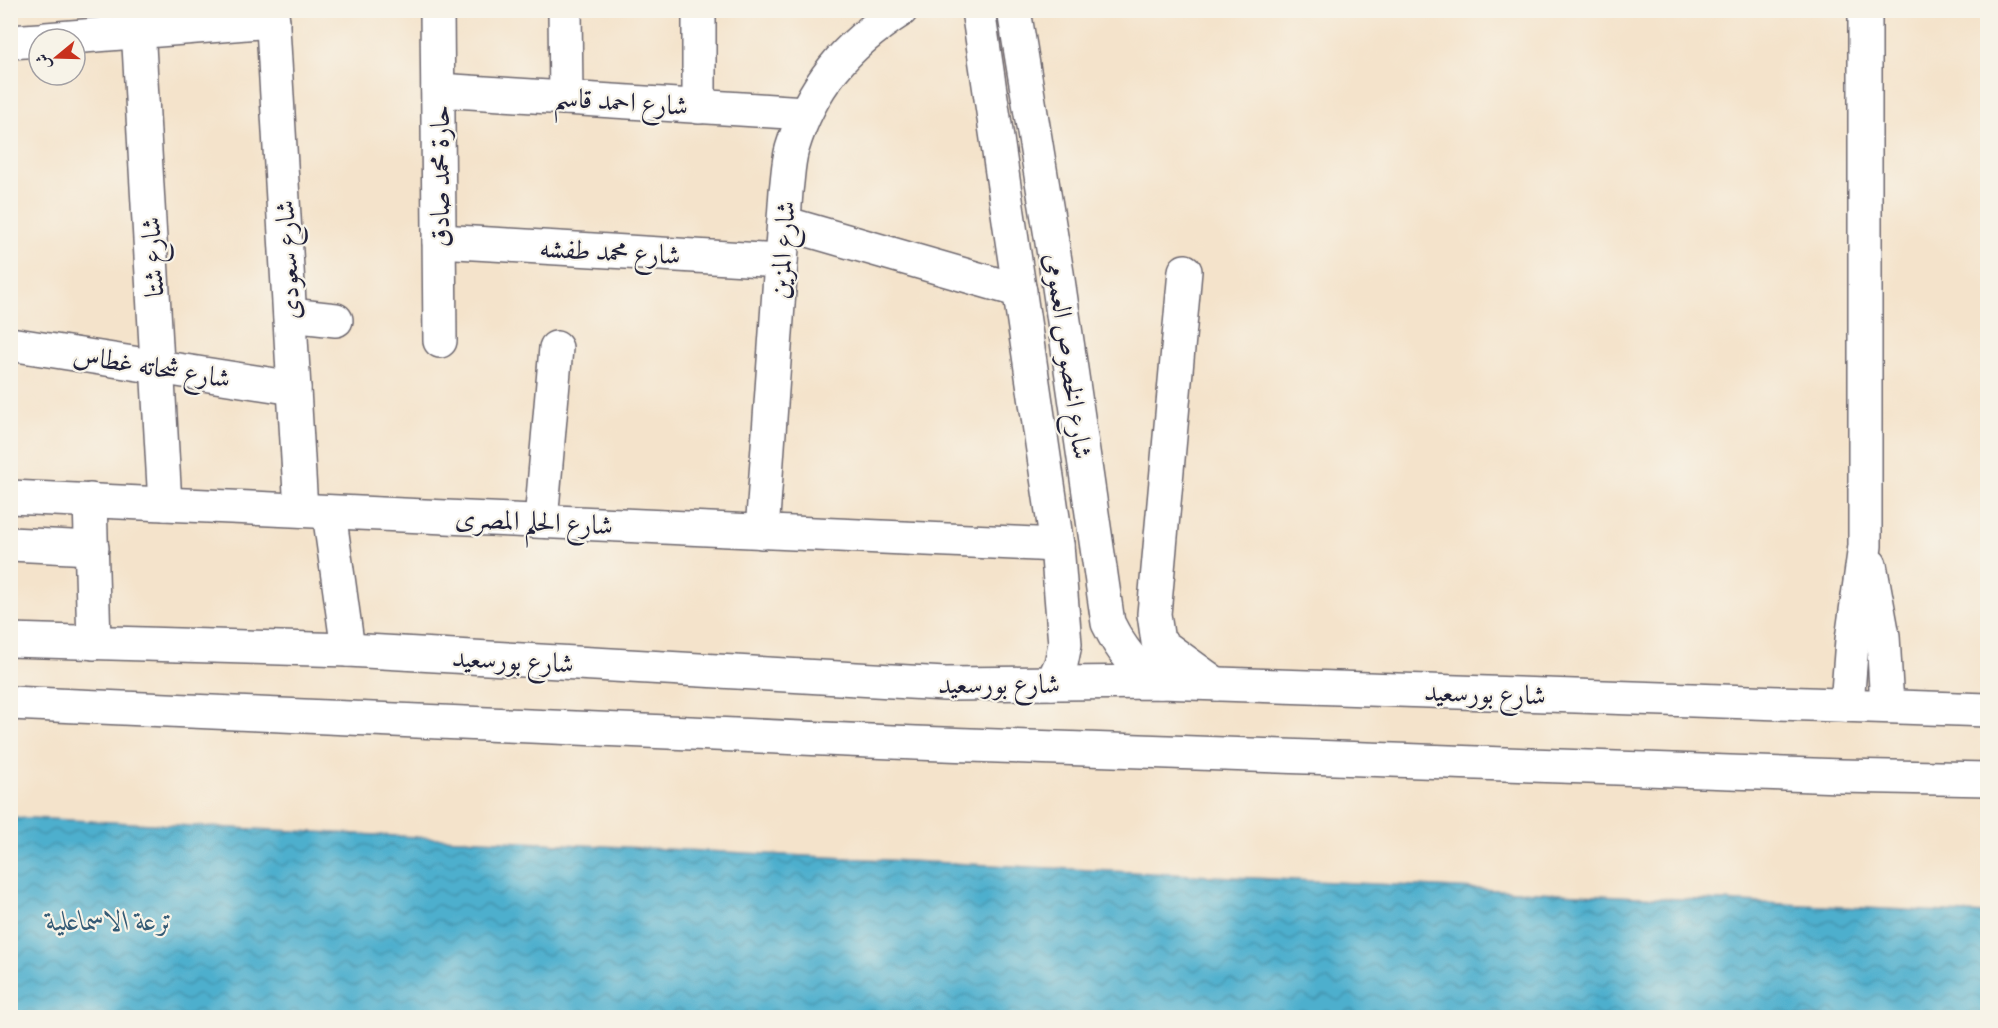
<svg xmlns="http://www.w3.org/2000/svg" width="1998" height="1028" font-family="'EB Garamond',Amiri,serif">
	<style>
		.water { fill: url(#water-waves); stroke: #386884; stroke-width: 1.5 }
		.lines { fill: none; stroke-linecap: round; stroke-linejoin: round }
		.minor-casing { stroke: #6c666d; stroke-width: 36 }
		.major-casing { stroke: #6c666d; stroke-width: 36 }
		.minor { stroke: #fff; stroke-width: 33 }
		.major { stroke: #fff; stroke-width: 33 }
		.labels { text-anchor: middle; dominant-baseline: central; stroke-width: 4.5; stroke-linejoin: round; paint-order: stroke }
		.street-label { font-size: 27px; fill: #22223b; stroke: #f7f3e8 }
		.water-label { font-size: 28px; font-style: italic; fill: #345a75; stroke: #f7f3e8 }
	</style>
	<defs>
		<pattern id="water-waves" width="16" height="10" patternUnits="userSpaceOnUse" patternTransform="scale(1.5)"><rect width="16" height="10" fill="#4eafcd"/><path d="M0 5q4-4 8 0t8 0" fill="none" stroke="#408ea8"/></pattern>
	</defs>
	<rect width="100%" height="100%" fill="#f7f3e8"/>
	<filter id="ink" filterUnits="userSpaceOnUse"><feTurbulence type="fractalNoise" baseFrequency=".0167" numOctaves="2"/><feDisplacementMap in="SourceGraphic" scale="12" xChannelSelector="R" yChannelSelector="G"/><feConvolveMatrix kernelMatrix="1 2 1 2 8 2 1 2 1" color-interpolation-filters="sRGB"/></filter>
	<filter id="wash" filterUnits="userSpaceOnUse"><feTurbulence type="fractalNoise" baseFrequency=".008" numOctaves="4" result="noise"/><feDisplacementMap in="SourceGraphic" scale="24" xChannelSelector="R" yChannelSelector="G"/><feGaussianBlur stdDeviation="1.35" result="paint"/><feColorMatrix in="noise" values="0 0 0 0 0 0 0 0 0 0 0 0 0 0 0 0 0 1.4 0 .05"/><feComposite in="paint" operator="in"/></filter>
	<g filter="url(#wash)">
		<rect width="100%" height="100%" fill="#f4e3cb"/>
		<!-- water -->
		<polygon class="water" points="10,817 1987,914 1987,1017 11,1017"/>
	</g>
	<g filter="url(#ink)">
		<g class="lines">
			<!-- minor casing -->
			<g class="minor-casing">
				<g id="minor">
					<polyline points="137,10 165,504"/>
					<polyline points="272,10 301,510"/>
					<polyline points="437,10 440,341"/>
					<polyline points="565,10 566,98"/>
					<polyline points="699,10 699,107"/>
					<polyline points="978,10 1057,545 1065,644 1061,664 1052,683"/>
					<path d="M1014,10L1057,273L1108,623C1123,653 1132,663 1160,682"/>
					<polyline points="46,39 273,21"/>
					<polyline points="10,42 39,40"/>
					<polyline points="438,90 805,113"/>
					<polyline points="784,223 1020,291"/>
					<polyline points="439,241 781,261"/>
					<polyline points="1185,271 1154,614 1158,642 1216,684"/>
					<polyline points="290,315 336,320"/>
					<polyline points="10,344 294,388"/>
					<polyline points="10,497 1057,545"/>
					<polyline points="90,500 94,643"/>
					<polyline points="329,512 348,650"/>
					<polyline points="541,521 556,348"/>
					<path d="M762,532L786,191C788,177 788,163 792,149C811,86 846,45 901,10"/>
					<polyline points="10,544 92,548"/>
					<polyline points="1870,565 1883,636 1887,706"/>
					<polyline points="1847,705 1852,640 1865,546 1865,10"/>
				</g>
			</g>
			<!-- major casing -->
			<g class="major-casing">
				<g id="major">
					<polyline points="10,640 348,650 945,684 1160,682 1988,710"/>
					<polyline points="10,703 916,743 1841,776 1988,779"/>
				</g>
			</g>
			<!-- minor -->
			<use href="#minor" class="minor"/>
			<!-- major -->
			<use href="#major" class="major"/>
		</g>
	</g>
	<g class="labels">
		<!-- street labels -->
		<g class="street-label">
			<text transform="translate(621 101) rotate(4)">شارع احمد قاسم</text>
			<text transform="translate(439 176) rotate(-90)">حارة محمد صادق</text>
			<text transform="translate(782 250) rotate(-86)">شارع المزين</text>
			<text transform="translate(610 251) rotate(3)">شارع محمد طفشه</text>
			<text transform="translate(152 257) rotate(-93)">شارع شتا</text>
			<text transform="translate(287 260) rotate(-93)">شارع سعودى</text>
			<text transform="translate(1069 356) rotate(82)">شارع الخصوص العمومى</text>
			<text transform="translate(152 366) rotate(9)">شارع شحاته غطاس</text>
			<text transform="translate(534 521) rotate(3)">شارع الحلم المصرى</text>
			<text transform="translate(513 660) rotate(3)">شارع بورسعيد</text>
			<text x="999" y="683">شارع بورسعيد</text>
			<text transform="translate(1485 693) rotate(2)">شارع بورسعيد</text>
		</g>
		<!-- water labels -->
		<g class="water-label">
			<text x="110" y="920">ترعة الاسماعلية</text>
		</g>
	</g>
	<!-- margin -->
	<rect width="1998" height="1028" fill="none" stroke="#f7f3e8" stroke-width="36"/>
	<!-- north arrow -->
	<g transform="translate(57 57) rotate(251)"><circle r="28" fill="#f7f3e8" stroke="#a29fa3" stroke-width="1.5"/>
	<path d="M0-4.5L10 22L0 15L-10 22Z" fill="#c8321e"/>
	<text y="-9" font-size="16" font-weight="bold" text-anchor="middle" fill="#22223b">ش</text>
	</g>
</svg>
